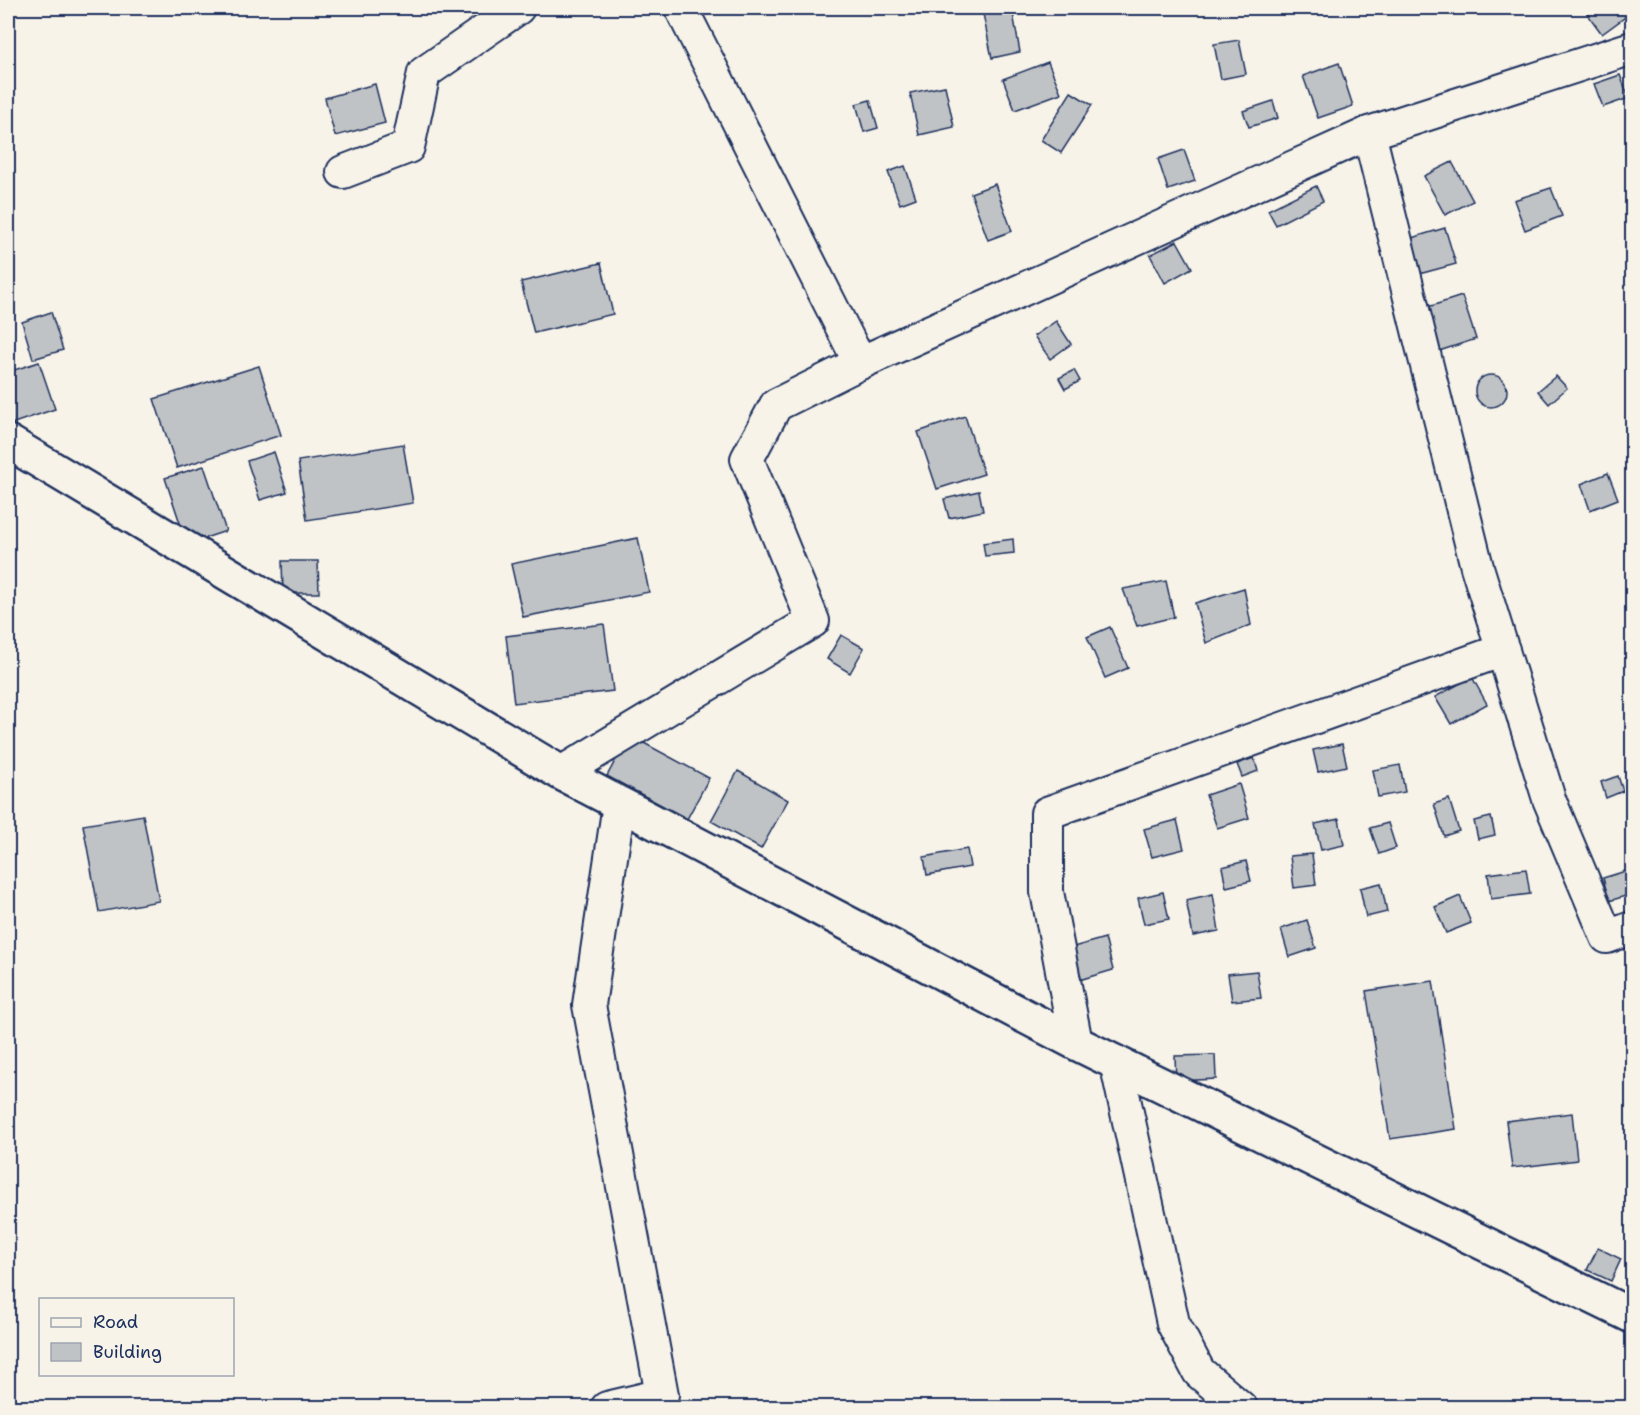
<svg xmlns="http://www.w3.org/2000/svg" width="1640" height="1415" font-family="'Shantell Sans',sans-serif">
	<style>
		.building { fill: #c0c3c5; stroke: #1b2f5e; stroke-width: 1.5 }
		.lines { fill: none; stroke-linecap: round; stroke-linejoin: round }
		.minor-casing { stroke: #1b2f5e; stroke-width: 36 }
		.tertiary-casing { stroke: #1b2f5e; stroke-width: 38 }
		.minor { stroke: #f7f3e8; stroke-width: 32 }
		.tertiary { stroke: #f7f3e8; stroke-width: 33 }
	</style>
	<rect width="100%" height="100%" fill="#f7f3e8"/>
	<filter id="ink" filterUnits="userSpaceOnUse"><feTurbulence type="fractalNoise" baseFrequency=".0167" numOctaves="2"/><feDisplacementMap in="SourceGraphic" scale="12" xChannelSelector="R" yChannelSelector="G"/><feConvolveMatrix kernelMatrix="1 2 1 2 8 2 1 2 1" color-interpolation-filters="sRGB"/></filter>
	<g filter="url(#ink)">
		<!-- building -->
		<g class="building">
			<polygon points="991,8 1012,8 1020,52 992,58 982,9"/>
			<polygon points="1583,8 1632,8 1632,12 1602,34"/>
			<polygon points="1239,40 1246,74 1221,79 1214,44"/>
			<polygon points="1048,62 1061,93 1015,110 1003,79"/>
			<polygon points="1339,63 1353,106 1318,118 1303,76"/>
			<polygon points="1620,75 1629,98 1603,107 1594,84"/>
			<polygon points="375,84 385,123 335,136 325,98"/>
			<polygon points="945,86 954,127 919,135 910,93"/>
			<polygon points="1071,92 1092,105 1061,153 1041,140"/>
			<polygon points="870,100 878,128 864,132 856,104"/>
			<polygon points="1273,101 1278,118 1249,127 1243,111"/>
			<polygon points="1184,150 1195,181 1168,190 1158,159"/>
			<polygon points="1452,162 1473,201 1445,215 1424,176"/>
			<polygon points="905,166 916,198 900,204 888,172"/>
			<polygon points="995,184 1012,231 988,240 971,193"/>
			<polygon points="1316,186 1323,201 1276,225 1268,210"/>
			<polygon points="1551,188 1562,216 1525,230 1514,200"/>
			<polygon points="1445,228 1456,264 1419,274 1408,239"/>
			<polygon points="1177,241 1192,268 1165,283 1150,255"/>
			<polygon points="601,263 613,314 534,333 521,282"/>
			<polygon points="1462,296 1476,339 1436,352 1422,309"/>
			<polygon points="51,312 63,350 33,359 22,322"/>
			<polygon points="1056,321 1071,344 1050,359 1034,336"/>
			<polygon points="39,362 55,409 8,425 8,372"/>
			<polygon points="259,366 281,435 177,468 154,399"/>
			<polygon points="1074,370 1080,381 1065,389 1059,378"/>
			<circle cx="1491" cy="391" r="16"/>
			<polygon points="1556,376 1567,388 1549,404 1538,391"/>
			<polygon points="965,416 984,474 937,489 918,432"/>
			<polygon points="403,444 413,503 307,520 298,461"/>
			<polygon points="274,452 287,492 260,500 247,461"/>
			<polygon points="204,466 226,531 187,544 165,478"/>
			<polygon points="1608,473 1618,499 1590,510 1581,484"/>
			<polygon points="979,491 983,511 949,518 944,499"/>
			<polygon points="638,538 649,592 523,617 511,564"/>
			<polygon points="1013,539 1014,553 985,556 983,543"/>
			<polygon points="282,561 318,561 319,593 283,593"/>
			<polygon points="1166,581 1174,617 1137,626 1123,589"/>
			<polygon points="1244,588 1251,625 1206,643 1195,603"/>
			<polygon points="604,624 613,691 514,703 506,636"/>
			<polygon points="1110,627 1128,668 1105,678 1087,637"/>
			<polygon points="841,635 864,648 850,673 827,659"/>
			<polygon points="1472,677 1487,704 1451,724 1435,697"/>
			<polygon points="629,735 709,778 687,819 607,776"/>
			<polygon points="1342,744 1347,766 1318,772 1313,750"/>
			<polygon points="1254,758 1258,771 1242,777 1237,764"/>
			<polygon points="1400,765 1405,792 1378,797 1373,770"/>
			<polygon points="738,771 788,800 761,849 711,821"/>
			<polygon points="1618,776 1623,791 1606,798 1601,782"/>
			<polygon points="1239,784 1249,818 1217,828 1206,795"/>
			<polygon points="1449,799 1459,831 1444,836 1434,804"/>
			<polygon points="143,815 159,901 99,912 83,825"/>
			<polygon points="1491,817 1495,835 1478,839 1474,821"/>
			<polygon points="1339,819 1344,845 1321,850 1315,824"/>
			<polygon points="1177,820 1184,849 1152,857 1144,829"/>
			<polygon points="1388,823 1396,848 1379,854 1370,828"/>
			<polygon points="967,849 970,867 927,875 924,857"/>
			<polygon points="1312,854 1316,885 1294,888 1290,856"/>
			<polygon points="1246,861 1251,881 1226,887 1222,867"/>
			<polygon points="1526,869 1530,894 1491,899 1488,874"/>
			<polygon points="1632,869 1632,894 1609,901 1603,878"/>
			<polygon points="1381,883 1387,912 1366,917 1360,888"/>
			<polygon points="1163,892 1169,919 1144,924 1138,898"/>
			<polygon points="1213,894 1219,931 1193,936 1186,900"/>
			<polygon points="1460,896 1471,923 1446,933 1435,907"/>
			<polygon points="1307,920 1316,948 1289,957 1281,929"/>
			<polygon points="1105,938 1113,970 1079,980 1070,948"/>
			<polygon points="1257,971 1261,998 1232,1001 1228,974"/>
			<polygon points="1433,981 1456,1129 1390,1139 1366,991"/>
			<polygon points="1215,1055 1216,1079 1176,1081 1175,1056"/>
			<polygon points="1572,1113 1577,1160 1512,1168 1506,1121"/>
			<polygon points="1598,1248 1621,1259 1611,1281 1587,1270"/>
		</g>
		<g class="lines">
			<!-- minor casing -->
			<g class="minor-casing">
				<g id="minor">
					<polyline points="681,8 860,363"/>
					<polyline points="1369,133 1477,567 1549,799 1607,937 1632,928"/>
					<polyline points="343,172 408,147 424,73 518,8"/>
					<polyline points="561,773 813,621 747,459 776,405 860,363 1369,133 1632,48"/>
					<polyline points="1076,1043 1047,892 1047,813 1503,650"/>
					<polyline points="1116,1062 1173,1323 1199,1372 1241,1408"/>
					<polyline points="607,1408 662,1395 589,1005 619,804"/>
				</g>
			</g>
			<!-- tertiary casing -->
			<g class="tertiary-casing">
				<polyline id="tertiary" points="8,442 561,773 1076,1043 1632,1316"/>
			</g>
			<!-- minor -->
			<use href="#minor" class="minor"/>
			<!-- tertiary -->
			<use href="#tertiary" class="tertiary"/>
		</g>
	</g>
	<!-- margin -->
	<rect width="1640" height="1415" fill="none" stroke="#f7f3e8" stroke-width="30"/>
	<rect x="15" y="15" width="1610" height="1385" fill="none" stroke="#1b2f5e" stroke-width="2" filter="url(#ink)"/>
	<!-- legend -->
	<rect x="39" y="1298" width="195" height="78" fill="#f7f3e8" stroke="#9fa5b1" stroke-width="1.5"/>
	<rect x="51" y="1318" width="30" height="9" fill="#f7f3e8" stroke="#9fa5b1" stroke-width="1.5"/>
	<text x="93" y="1328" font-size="18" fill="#1b2f5e">Road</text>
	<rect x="51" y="1343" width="30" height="18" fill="#c0c3c5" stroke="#9fa5b1" stroke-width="1.5"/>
	<text x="93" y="1358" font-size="18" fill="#1b2f5e">Building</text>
</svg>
